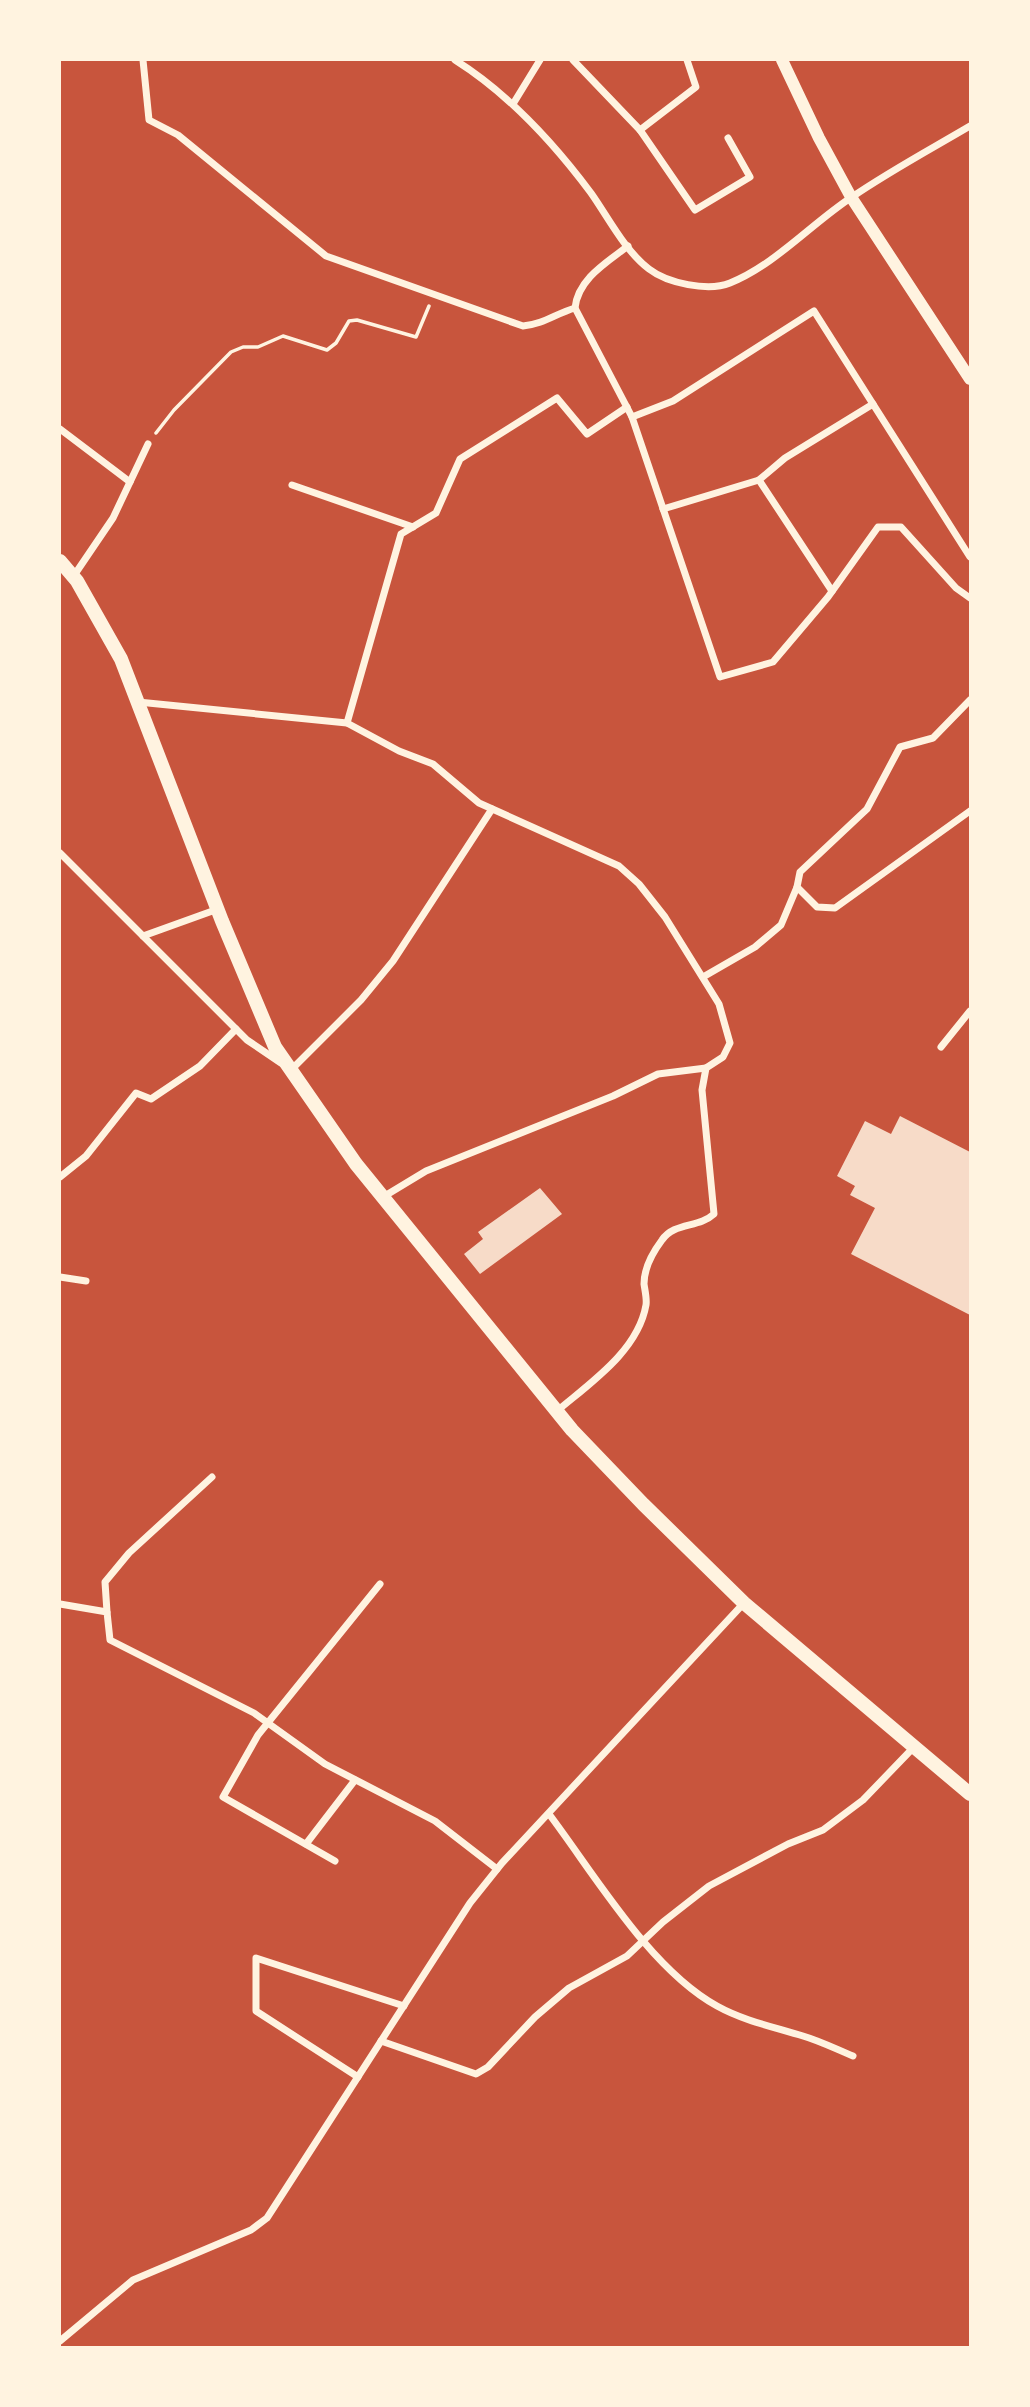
<svg xmlns="http://www.w3.org/2000/svg" width="1030" height="2407" font-family="'Work Sans',sans-serif">
	<style>
		.building { fill: #f7dbc8 }
		.lines { fill: none; stroke-linecap: round; stroke-linejoin: round }
		.path { stroke: #fff3e0; stroke-width: 3.5 }
		.minor { stroke: #fff3e0; stroke-width: 7 }
		.tertiary { stroke: #fff3e0; stroke-width: 12 }
		.primary { stroke: #fff3e0; stroke-width: 14 }
	</style>
	<rect width="100%" height="100%" fill="#c8553d"/>
	<!-- building -->
	<g class="building">
		<polygon points="900,1116 970,1152 970,1315 851,1254 875,1208 850,1195 855,1186 837,1176 865,1121 891,1134"/>
		<polygon points="540,1188 562,1214 480,1274 464,1254 483,1239 478,1232"/>
	</g>
	<g class="lines">
		<!-- path -->
		<polyline class="path" points="156,433 174,410 231,352 243,347 258,347 283,336 327,350 336,343 349,321 357,320 416,337 429,306"/>
		<!-- minor -->
		<g class="minor">
			<path d="M143,60L149,120L178,135L326,256L523,326C544,324 555,314 575,308"/>
			<path d="M455,60C509,94 553,142 591,193C608,217 625,251 649,269C667,283 708,292 730,283C775,265 812,223 852,197C890,171 931,149 970,126"/>
			<polyline points="573,60 640,130 695,210 750,177 728,138"/>
			<polyline points="513,104 540,60"/>
			<polyline points="640,130 696,87 687,60"/>
			<path d="M628,246C606,263 578,279 575,308L632,417L720,677L773,662L828,597L878,527H901L956,588L970,598"/>
			<polyline points="632,417 673,401 814,311 970,557"/>
			<polyline points="60,429 130,482"/>
			<polyline points="292,485 413,527"/>
			<polyline points="663,509 759,480"/>
			<polyline points="73,577 113,518 148,444"/>
			<polyline points="832,591 759,480 785,458 873,404"/>
			<polyline points="970,700 933,738 900,747 867,809 800,872 797,887 817,907 835,908 970,811"/>
			<path d="M138,702L347,723L399,751L433,764L479,803L619,866L639,884L665,917L719,1004L730,1043L723,1057L706,1068L702,1090L714,1214C699,1228 674,1222 662,1240C653,1252 644,1269 644,1284C645,1291 647,1299 646,1305C638,1351 590,1383 557,1411"/>
			<polyline points="347,723 401,534 436,513 460,459 557,398 587,434 627,407"/>
			<polyline points="60,853 247,1040 281,1063"/>
			<polyline points="143,936 218,909"/>
			<polyline points="703,977 755,947 781,925 797,887"/>
			<polyline points="941,1047 970,1011"/>
			<polyline points="291,1070 361,1000 393,961 492,809"/>
			<polyline points="60,1177 86,1156 136,1093 151,1099 200,1066 236,1029"/>
			<polyline points="383,1197 426,1171 613,1096 658,1074 706,1068"/>
			<polyline points="60,1277 86,1281"/>
			<polyline points="60,1604 107,1612 110,1640 254,1713 325,1764 435,1821 497,1869"/>
			<polyline points="107,1612 105,1582 129,1553 212,1477"/>
			<path d="M549,1814C595,1875 650,1969 717,2006C744,2021 774,2027 803,2036C820,2041 836,2049 853,2056"/>
			<polyline points="306,1844 355,1780"/>
			<polyline points="335,1861 223,1797 258,1735 380,1584"/>
			<polyline points="381,2041 476,2074 488,2067 535,2017 569,1988 627,1956 663,1922 709,1886 788,1844 823,1830 863,1800 914,1747"/>
			<polyline points="358,2077 256,2011 256,1958 404,2006"/>
			<polyline points="60,2341 133,2280 251,2230 267,2218 470,1903 502,1863 744,1603"/>
		</g>
		<!-- tertiary -->
		<polyline class="tertiary" points="782,60 819,138 851,197 970,379"/>
		<!-- primary -->
		<polyline class="primary" points="60,561 77,581 121,659 222,921 275,1047 356,1164 572,1430 643,1504 744,1603 970,1794"/>
	</g>
	<!-- border -->
	<rect width="1030" height="2407" fill="none" stroke="#fff3e0" stroke-width="122"/>
</svg>
